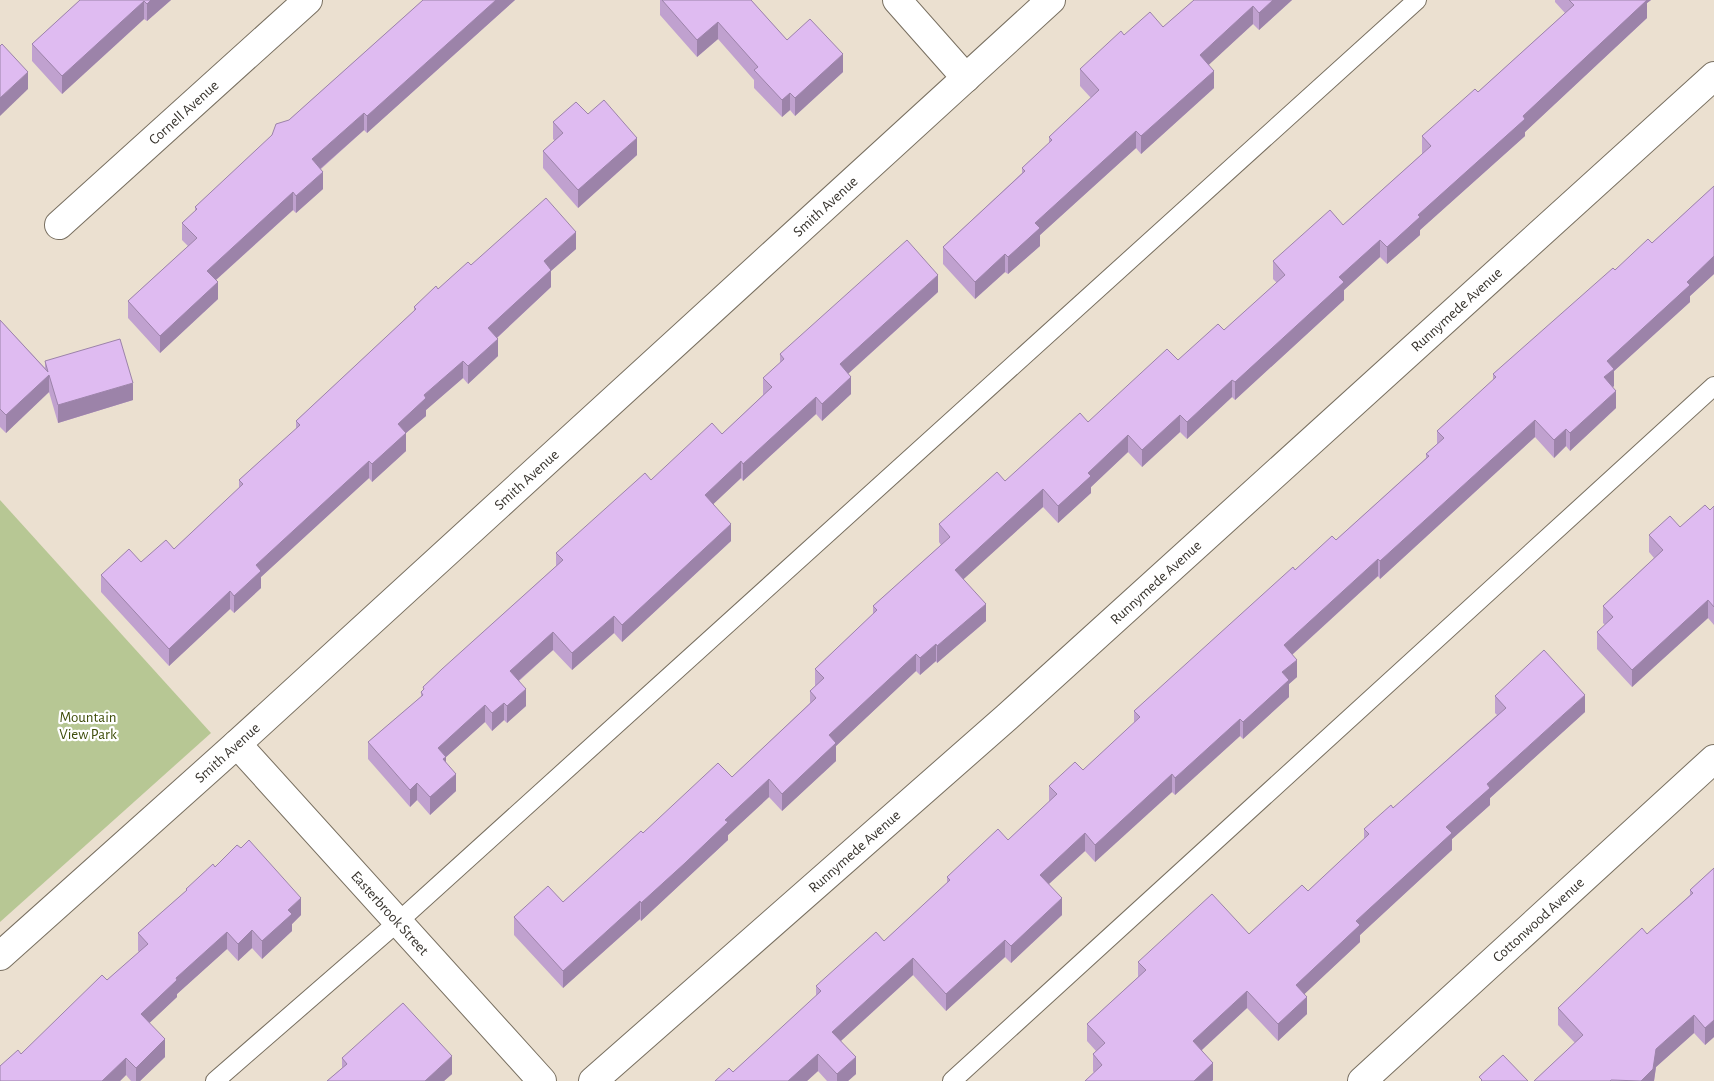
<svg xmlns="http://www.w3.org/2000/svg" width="1714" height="1081" font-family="'Alegreya Sans',sans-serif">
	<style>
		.green { fill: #b7c794 }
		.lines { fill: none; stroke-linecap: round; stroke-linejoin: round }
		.service-casing { stroke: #786f60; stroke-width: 20 }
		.minor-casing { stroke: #786f60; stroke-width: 30 }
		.tertiary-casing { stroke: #786f60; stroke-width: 30 }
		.service { stroke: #fff; stroke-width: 18 }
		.minor { stroke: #fff; stroke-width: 28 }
		.tertiary { stroke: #fff; stroke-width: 28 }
		.wall { fill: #c0a1cf }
		.shaded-wall { fill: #9c83a9 }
		.building { fill: #dfbbf1; stroke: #9c83a9 }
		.labels { text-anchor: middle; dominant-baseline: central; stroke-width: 4.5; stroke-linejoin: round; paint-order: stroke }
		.street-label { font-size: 15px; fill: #37332d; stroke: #fff }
		.park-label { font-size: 15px; fill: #3e4d09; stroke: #fff }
	</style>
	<rect width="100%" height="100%" fill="#ebe0d0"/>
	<!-- green -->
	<polygon class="green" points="0,500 211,733 0,922"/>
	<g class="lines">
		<!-- service casing -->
		<g class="service-casing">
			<g id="service">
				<polyline points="215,1081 399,921 1417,0"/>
				<polyline points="952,1081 1714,386"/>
			</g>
		</g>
		<!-- minor casing -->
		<g class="minor-casing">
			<g id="minor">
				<polyline points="897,0 966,78"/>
				<path id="s1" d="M59,225L308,0"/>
				<path id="s2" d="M237,744L542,1081"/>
				<path id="s3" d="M593,1081L1007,717L1714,76"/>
				<path id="s4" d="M1362,1081L1714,759"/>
			</g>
		</g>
		<!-- tertiary casing -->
		<g class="tertiary-casing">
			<g id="tertiary">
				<path id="s5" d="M0,956L237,744L1051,0"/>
			</g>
		</g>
		<!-- service -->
		<use href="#service" class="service"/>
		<!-- minor -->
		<use href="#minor" class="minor"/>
		<!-- tertiary -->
		<use href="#tertiary" class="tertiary"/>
	</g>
	<!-- wall -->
	<g class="wall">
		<polygon points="80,0 171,0 147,21 144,19 62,94 32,61 32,44"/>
		<polygon points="423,0 515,0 367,133 364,130 321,169 323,189 296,213 293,210 216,280 218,299 160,353 128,318 128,301 188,246 182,240 182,223 195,212 195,207 289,120"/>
		<polygon points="660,0 751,0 787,40 843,72 795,116 790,110 782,117 754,88 754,80 718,39 697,57 660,15"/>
		<polygon points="1194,0 1292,0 1259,30 1253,24 1208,65 1214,88 1141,154 1136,148 1040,235 1040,246 1008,274 1005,272 975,299 943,264 943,247 1022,173 1022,168 1049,143 1049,137 1091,98 1080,86 1080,69 1124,35 1163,27"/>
		<polygon points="1555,0 1651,0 1647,3 1647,18 1525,132 1525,136 1420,230 1420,235 1387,264 1380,257 1344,290 1344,300 1235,400 1232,397 1187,439 1180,432 1142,467 1128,452 1091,487 1091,493 1058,523 1043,507 963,579 986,621 937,663 936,661 920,675 916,671 836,746 836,761 782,811 769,797 728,835 728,840 685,880 641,921 640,919 563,988 514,935 514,917 563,902 643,833 732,777 810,703 810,691 815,686 815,669 873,614 873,606 941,545 939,542 939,524 1005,481 1178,360 1224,330 1277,283 1273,279 1273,261 1343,225 1422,154 1422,136 1478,92 1565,13 1555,2"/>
		<polygon points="588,114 637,155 578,208 543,168 543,151 555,141 553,139 553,122"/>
		<polygon points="1714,186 1714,274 1690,296 1690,302 1614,371 1614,386 1613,387 1616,408 1570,451 1566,446 1554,458 1535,437 1380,579 1378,576 1292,655 1297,677 1289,684 1289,697 1243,739 1240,736 1175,795 1172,792 1095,862 1085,851 1049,884 1062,915 1011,963 1005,957 946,1011 913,975 841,1041 856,1074 848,1081 827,1081 818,1071 807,1081 715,1081 733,1072 816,996 816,986 884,941 947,883 947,877 1008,840 1049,802 1049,786 1083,770 1134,723 1134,711 1295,570 1336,540 1426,458 1426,454 1437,444 1437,431 1493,380 1493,374 1615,270 1652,243"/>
		<polygon points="576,249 551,271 551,287 497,338 498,356 468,384 463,378 426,410 426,416 406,433 406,451 372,482 369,478 261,577 261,588 234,613 230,609 169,666 101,592 101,575 141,562 174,549 239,488 239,480 296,429 296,421 414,311 414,307 438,289 471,265"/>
		<polygon points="938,292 848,374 851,394 822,421 816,414 743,481 741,478 713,504 731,541 622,642 614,633 572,670 553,650 519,681 526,706 507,723 504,720 492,731 485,722 446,757 446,762 456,791 430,815 417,800 410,807 368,759 368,742 421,697 421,692 423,690 423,687 556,566 556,553 651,480 722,434 763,395 763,378 780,363 780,354"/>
		<polygon points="0,320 45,368 45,361 133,400 58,423 49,392 6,433 0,427"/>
		<polygon points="1714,506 1714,625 1708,618 1632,687 1597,649 1597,632 1605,625 1603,623 1603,606 1654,558 1649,552 1649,535 1680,527 1710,510"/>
		<polygon points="1495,696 1585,712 1490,798 1490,805 1452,839 1452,850 1360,935 1360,942 1304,994 1307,1014 1278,1041 1247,1008 1202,1050 1213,1080 1212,1081 1085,1081 1094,1073 1093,1071 1093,1054 1096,1051 1087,1041 1087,1024 1138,977 1138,962 1249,934 1308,891 1364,839 1364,829 1393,808 1497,715 1495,713"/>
		<polygon points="215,867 301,915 292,924 292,931 262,959 252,948 238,961 227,949 177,994 177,997 149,1023 165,1057 140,1081 131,1081 126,1075 120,1081 0,1081 21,1054 107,980 139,952 138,951 138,933 186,891 186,889"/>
		<polygon points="1714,868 1714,1037 1705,1045 1694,1033 1656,1067 1654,1081 1534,1081 1575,1043 1558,1025 1558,1008 1647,934 1690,895 1690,890"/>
		<polygon points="342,1058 452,1074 444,1081 327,1081 342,1068"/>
	</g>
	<!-- shaded-wall -->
	<g class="shaded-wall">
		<polygon points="151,0 171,0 147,21 147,4"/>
		<polygon points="496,0 515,0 367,133 367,116"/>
		<polygon points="1273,0 1292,0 1259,30 1259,13"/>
		<polygon points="1639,0 1651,0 1647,3 1647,18 1525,132 1525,136 1420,230 1420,235 1387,264 1387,247 1418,215 1523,116"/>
		<polygon points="144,1 144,19 62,94 62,76"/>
		<polygon points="1253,6 1253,24 1200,73 1200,55"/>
		<polygon points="718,22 718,39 697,57 697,40"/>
		<polygon points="843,54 843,72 795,116 795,98"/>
		<polygon points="1214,71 1214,88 1141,154 1141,136"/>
		<polygon points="28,72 28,89 0,116 0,98"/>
		<polygon points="790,93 790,110 782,117 782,100"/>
		<polygon points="364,113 364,130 312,176 312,159"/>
		<polygon points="1136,131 1136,148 1040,235 1040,246 1008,274 1008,257 1035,223"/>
		<polygon points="637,138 637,155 578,208 578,190"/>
		<polygon points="323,172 323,189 296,213 296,196"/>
		<polygon points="293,192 293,210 207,288 207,271"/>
		<polygon points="576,232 576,249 551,271 551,287 488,346 488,328 544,261"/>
		<polygon points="1380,240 1380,257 1344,290 1344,300 1235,400 1235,382 1339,277"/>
		<polygon points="1005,254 1005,272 975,299 975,282"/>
		<polygon points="1714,256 1714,274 1690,296 1690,302 1614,371 1614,386 1604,395 1604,377 1607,361 1687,282"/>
		<polygon points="938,275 938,292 840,381 840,364"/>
		<polygon points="218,282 218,299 160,353 160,336"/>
		<polygon points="498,339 498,356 468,384 468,366"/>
		<polygon points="463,361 463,378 426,410 426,416 406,433 406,451 372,482 372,464 398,424 424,395"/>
		<polygon points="49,375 49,392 6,433 6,415"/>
		<polygon points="851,377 851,394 822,421 822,404"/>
		<polygon points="1232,380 1232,397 1187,439 1187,422"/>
		<polygon points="133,383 133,400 58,423 58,405"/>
		<polygon points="1616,391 1616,408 1570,451 1570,433"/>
		<polygon points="816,397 816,414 743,481 743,464"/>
		<polygon points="1180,415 1180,432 1142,467 1142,450"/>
		<polygon points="1535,420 1535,437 1380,579 1380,561"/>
		<polygon points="1566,429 1566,446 1554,458 1554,440"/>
		<polygon points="1128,435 1128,452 1091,487 1091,493 1058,523 1058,506 1088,473"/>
		<polygon points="369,461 369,478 261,577 261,588 234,613 234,596 256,565"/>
		<polygon points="741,461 741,478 705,512 705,495"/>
		<polygon points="1043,489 1043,507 955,587 955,570"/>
		<polygon points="731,524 731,541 622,642 622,625"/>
		<polygon points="1378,559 1378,576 1284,662 1284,645"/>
		<polygon points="230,591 230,609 169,666 169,649"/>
		<polygon points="1708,600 1708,618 1632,687 1632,670"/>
		<polygon points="986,604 986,621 937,663 937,646"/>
		<polygon points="614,616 614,633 572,670 572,653"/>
		<polygon points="553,632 553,650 510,688 510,671"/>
		<polygon points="936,644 936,661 920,675 920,658"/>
		<polygon points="916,654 916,671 836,746 836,761 782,811 782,794 829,735"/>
		<polygon points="1297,660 1297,677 1289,684 1289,697 1243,739 1243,722 1282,672"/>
		<polygon points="526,689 526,706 507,723 507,706"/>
		<polygon points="1585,695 1585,712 1490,798 1490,805 1452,839 1452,850 1360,935 1360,942 1296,1002 1296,985 1487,784"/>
		<polygon points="504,703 504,720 492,731 492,713"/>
		<polygon points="485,705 485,722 446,757 446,774 438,748"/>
		<polygon points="1240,719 1240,736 1175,795 1175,778"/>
		<polygon points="456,774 456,791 430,815 430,797"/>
		<polygon points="1172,774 1172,792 1095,862 1095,845"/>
		<polygon points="769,779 769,797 728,835 728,840 685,880 641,921 641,903 725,820"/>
		<polygon points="417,783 417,800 410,807 410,790"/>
		<polygon points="1085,833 1085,851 1040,892 1040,875"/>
		<polygon points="301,898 301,915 292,924 292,931 262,959 262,941 288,910"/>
		<polygon points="1062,898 1062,915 1011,963 1011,946"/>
		<polygon points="640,901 640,919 563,988 563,971"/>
		<polygon points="252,930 252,948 238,961 238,944"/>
		<polygon points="227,932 227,949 177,994 177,997 141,1031 141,1014 176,978"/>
		<polygon points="1005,940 1005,957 946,1011 946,994"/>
		<polygon points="913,958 913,975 832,1049 832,1032"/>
		<polygon points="1247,991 1247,1008 1193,1058 1193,1041"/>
		<polygon points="1307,997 1307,1014 1278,1041 1278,1024"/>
		<polygon points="1694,1015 1694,1033 1656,1067 1654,1081 1641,1081 1656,1049"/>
		<polygon points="1714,1020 1714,1037 1705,1045 1705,1028"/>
		<polygon points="165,1039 165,1057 140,1081 136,1081 136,1068"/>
		<polygon points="818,1054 818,1071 807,1081 788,1081"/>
		<polygon points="452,1056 452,1074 444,1081 425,1081"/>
		<polygon points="856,1057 856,1074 848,1081 837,1081 837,1074"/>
		<polygon points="126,1058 126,1075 120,1081 102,1081"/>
		<polygon points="1213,1063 1213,1080 1212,1081 1194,1081"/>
	</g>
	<!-- building -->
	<g class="building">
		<polygon points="80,0 151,0 147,4 144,1 62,76 32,44"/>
		<polygon points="423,0 496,0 367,116 364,113 312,159 323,172 296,196 293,192 207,271 218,282 160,336 128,301 197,238 182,223 197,209 195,207 272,135 276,124 289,120"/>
		<polygon points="662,0 751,0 787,40 810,19 843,54 795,98 790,93 782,100 754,70 758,67 718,22 697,40"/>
		<polygon points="1194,0 1273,0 1259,13 1253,6 1200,55 1214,71 1141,136 1136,131 1035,223 1040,228 1008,257 1005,254 975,282 943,247 1025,171 1022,168 1052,140 1049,137 1099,90 1080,69 1121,31 1124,35 1150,12 1163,27"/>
		<polygon points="1569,0 1647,0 1523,116 1525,119 1418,215 1420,217 1387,247 1380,240 1339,277 1344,282 1235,382 1232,380 1187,422 1180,415 1142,450 1128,435 1088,473 1091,476 1058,506 1043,489 955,570 986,604 937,646 936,644 920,658 916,654 829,735 836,743 782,794 769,779 725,820 728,822 685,863 641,903 640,901 563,971 514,917 548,886 563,902 641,831 643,833 718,763 732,777 816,698 810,691 824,678 815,669 877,610 873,606 950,537 939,524 997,472 1005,481 1080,413 1088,422 1167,349 1178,360 1218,324 1224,330 1285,275 1273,261 1330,210 1343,225 1431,146 1422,136 1475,89 1478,92 1574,5"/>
		<polygon points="2,44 28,72 0,98 0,46"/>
		<polygon points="604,100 637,138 578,190 543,151 563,133 553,122 576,102 588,114"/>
		<polygon points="1714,186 1714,256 1687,282 1690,285 1607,361 1614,369 1604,377 1616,391 1570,433 1566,429 1554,440 1535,420 1380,561 1378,559 1284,645 1297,660 1282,672 1289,680 1243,722 1240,719 1175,778 1172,774 1095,845 1085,833 1040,875 1062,898 1011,946 1005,940 946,994 913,958 832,1032 856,1057 837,1074 818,1054 788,1081 715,1081 729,1068 733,1072 821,991 816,986 876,932 884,941 950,880 947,877 998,829 1008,840 1057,794 1049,786 1075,762 1083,770 1140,717 1134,711 1293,567 1295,570 1332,536 1336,540 1429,456 1426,454 1444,438 1437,431 1496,377 1493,374 1613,268 1615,270 1648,239 1652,243"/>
		<polygon points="546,198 576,232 544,261 551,270 488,328 498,339 468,366 463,361 424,395 426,398 398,424 406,433 372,464 369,461 256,565 261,571 234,596 230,591 169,649 101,575 129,549 141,562 166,540 174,549 243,484 239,480 300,425 296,421 416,309 414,307 436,286 438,289 468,262 471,265"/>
		<polygon points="907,240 938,275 840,364 851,377 822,404 816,397 743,464 741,461 705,495 731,524 622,625 614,616 572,653 553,632 510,671 526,689 507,706 504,703 492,713 485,705 438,748 446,757 443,759 456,774 430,797 417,783 410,790 368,742 423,695 421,692 424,689 423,687 442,669 563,560 556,553 645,473 651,480 712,423 722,434 772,387 763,378 784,359 780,354"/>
		<polygon points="0,320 48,372 45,361 120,339 133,383 58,405 49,375 6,415 0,409"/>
		<polygon points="1705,505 1710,510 1714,506 1714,607 1708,600 1632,670 1597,632 1613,617 1603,606 1663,550 1649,535 1670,516 1680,527"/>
		<polygon points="1544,650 1585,695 1487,784 1490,788 1446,827 1452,833 1356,921 1360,925 1296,985 1307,997 1278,1024 1247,991 1193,1041 1213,1063 1194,1081 1085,1081 1102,1065 1093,1054 1105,1043 1087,1024 1146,970 1138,962 1212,894 1249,934 1302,885 1308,891 1369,834 1364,829 1391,805 1393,808 1506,708 1495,696"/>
		<polygon points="249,840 301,898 288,910 292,914 262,941 252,930 238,944 227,932 176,978 177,980 141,1014 165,1039 136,1068 126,1058 102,1081 0,1081 0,1066 18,1050 21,1054 102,975 107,980 148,944 138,933 187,890 186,889 213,864 215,867 237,845 241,848"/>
		<polygon points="1714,868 1714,1020 1705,1028 1694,1015 1656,1049 1653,1069 1641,1081 1611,1080 1610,1081 1534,1081 1583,1035 1558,1008 1642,928 1647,934 1693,893 1690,890"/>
		<polygon points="403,1003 452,1056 425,1081 327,1081 347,1064 342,1058"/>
		<polygon points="1503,1055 1528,1081 1481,1081 1482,1080 1479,1077"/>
	</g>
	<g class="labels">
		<!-- street labels -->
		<g class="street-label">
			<text stroke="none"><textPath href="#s1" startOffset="168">Cornell Avenue</textPath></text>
			<text stroke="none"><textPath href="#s5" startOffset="1115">Smith Avenue</textPath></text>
			<text stroke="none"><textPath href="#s3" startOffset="1158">Runnymede Avenue</textPath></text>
			<text stroke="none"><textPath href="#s5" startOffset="710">Smith Avenue</textPath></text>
			<text stroke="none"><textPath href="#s3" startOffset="752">Runnymede Avenue</textPath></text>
			<text stroke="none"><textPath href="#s5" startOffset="305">Smith Avenue</textPath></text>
			<text stroke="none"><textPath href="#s3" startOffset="348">Runnymede Avenue</textPath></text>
			<text stroke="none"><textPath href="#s2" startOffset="228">Easterbrook Street</textPath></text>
			<text stroke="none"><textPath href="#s4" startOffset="239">Cottonwood Avenue</textPath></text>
		</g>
		<!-- park labels -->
		<g class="park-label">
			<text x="88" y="717">Mountain<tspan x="88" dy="17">View Park</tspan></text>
		</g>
	</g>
</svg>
